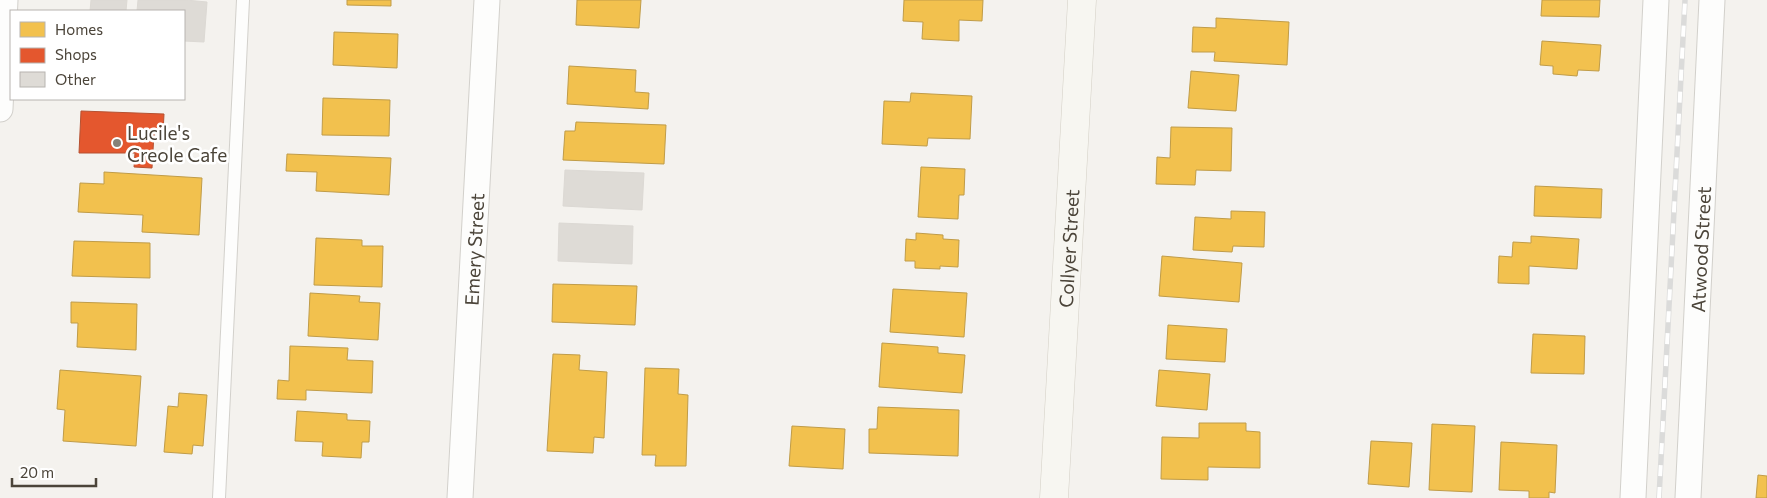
<svg xmlns="http://www.w3.org/2000/svg" width="1767" height="498" font-family="Commissioner,sans-serif">
	<style>
		.homes { fill: #f2c14e; stroke: #c09c48 }
		.shops { fill: #e4572e; stroke: #b65131 }
		.building { fill: #dedbd6; stroke: #dcd9d4 }
		.lines { fill: none; stroke-linecap: round; stroke-linejoin: round }
		.lane-casing { stroke: #d2d0cb; stroke-width: 14 }
		.street-casing { stroke: #d2d0cb; stroke-width: 27 }
		.secondary-casing { stroke: #d3cfc5; stroke-width: 29 }
		.lane { stroke: #fdfdfc; stroke-width: 12 }
		.street { stroke: #fdfdfc; stroke-width: 25 }
		.secondary { stroke: #f7f6f1; stroke-width: 28 }
		.rail-casing { stroke: #dbdbda; stroke-width: 5.5 }
		.rail { stroke: #fff; stroke-width: 4; stroke-dasharray: 11; stroke-linecap: butt }
		.poi-dot { fill: #868178; stroke: #fff; stroke-width: 2 }
		.labels { text-anchor: middle; dominant-baseline: central; stroke-width: 5; stroke-linejoin: round; paint-order: stroke }
		.poi-label { font-size: 19px; fill: #4b4439; stroke: #fff; text-anchor: start }
		.street-label { font-size: 19px; fill: #4b4439; stroke: #fff }
	</style>
	<rect width="100%" height="100%" fill="#f4f2ee"/>
	<!-- homes -->
	<g class="homes">
		<polygon points="347,0 391,0 391,6 347,5"/>
		<polygon points="577,0 641,0 639,28 576,25"/>
		<polygon points="904,0 983,0 982,21 959,20 959,41 922,39 923,22 903,21"/>
		<polygon points="1542,0 1600,0 1599,17 1541,16"/>
		<polygon points="1216,18 1289,22 1287,65 1214,61 1215,52 1192,52 1193,27 1216,28"/>
		<polygon points="334,32 398,34 397,68 333,65"/>
		<polygon points="1542,41 1601,45 1599,71 1578,70 1577,76 1553,74 1553,66 1540,65"/>
		<polygon points="569,66 636,70 635,92 649,93 648,109 567,104"/>
		<polygon points="1191,71 1239,75 1236,111 1188,108"/>
		<polygon points="911,93 972,96 970,139 928,138 927,146 882,144 884,101 910,102"/>
		<polygon points="323,98 390,100 389,136 322,135"/>
		<polygon points="576,122 666,125 664,164 563,160 565,131 575,131"/>
		<polygon points="1171,127 1232,128 1231,171 1196,170 1195,185 1156,184 1157,157 1170,158"/>
		<polygon points="287,154 391,158 389,195 316,191 317,172 286,171"/>
		<polygon points="921,167 965,169 964,195 959,195 958,219 918,217"/>
		<polygon points="104,172 202,178 199,235 142,232 143,215 78,212 80,183 104,184"/>
		<polygon points="1535,186 1602,189 1601,218 1534,216"/>
		<polygon points="1231,211 1265,212 1264,247 1233,246 1232,252 1193,250 1195,217 1231,219"/>
		<polygon points="916,233 943,235 943,239 959,240 958,267 940,266 940,269 915,268 915,261 905,261 906,239 916,240"/>
		<polygon points="1531,236 1579,239 1577,269 1529,266 1529,284 1498,283 1499,256 1512,257 1513,242 1531,243"/>
		<polygon points="316,238 362,240 362,246 383,246 382,287 314,285"/>
		<polygon points="74,241 150,243 150,278 72,276"/>
		<polygon points="1162,256 1242,263 1239,302 1159,296"/>
		<polygon points="553,284 637,286 635,325 552,322"/>
		<polygon points="893,289 967,293 964,337 890,332"/>
		<polygon points="310,293 360,296 359,302 380,303 378,340 308,336"/>
		<polygon points="71,302 137,304 136,350 77,347 78,323 71,323"/>
		<polygon points="1168,325 1227,329 1225,362 1166,359"/>
		<polygon points="1533,334 1585,336 1584,374 1531,373"/>
		<polygon points="882,343 938,347 938,353 965,355 962,393 879,387"/>
		<polygon points="290,346 348,348 347,360 373,361 372,393 306,390 306,400 277,399 278,380 289,381"/>
		<polygon points="553,354 580,355 579,370 607,372 604,438 594,437 593,453 547,451"/>
		<polygon points="645,368 679,369 678,394 688,395 686,466 655,466 656,455 642,455"/>
		<polygon points="60,370 141,376 136,446 63,441 65,410 57,409"/>
		<polygon points="1159,370 1210,374 1207,410 1156,406"/>
		<polygon points="179,393 207,395 203,446 193,445 192,454 164,452 168,406 178,407"/>
		<polygon points="878,407 959,410 958,456 869,453 869,429 877,429"/>
		<polygon points="297,411 347,414 347,420 370,421 369,442 362,442 361,458 322,456 323,442 295,441"/>
		<polygon points="1199,423 1246,423 1246,431 1260,432 1260,468 1208,467 1208,480 1161,479 1162,437 1199,438"/>
		<polygon points="1432,424 1475,426 1472,492 1429,490"/>
		<polygon points="792,426 845,429 843,469 789,466"/>
		<polygon points="1371,441 1412,443 1409,487 1368,484"/>
		<polygon points="1501,442 1557,445 1555,493 1549,492 1549,498 1529,498 1529,491 1499,490"/>
		<polygon points="1758,475 1767,476 1767,498 1756,498"/>
	</g>
	<!-- shops -->
	<polygon class="shops" points="81,111 164,114 163,133 154,133 152,168 134,167 135,153 79,153"/>
	<!-- building -->
	<g class="building">
		<polygon points="91,0 127,0 126,11 90,11"/>
		<polygon points="138,0 186,0 207,2 204,42 184,41 184,11 137,11"/>
		<polygon points="565,170 644,173 642,210 563,206"/>
		<polygon points="559,223 633,226 632,264 558,261"/>
	</g>
	<g class="lines">
		<!-- lane casing -->
		<g class="lane-casing">
			<polyline id="lane" points="219,498 243,0"/>
		</g>
		<!-- street casing -->
		<g class="street-casing">
			<g id="street">
				<polyline points="0,109 5,0"/>
				<path id="s1" d="M460,498L487,0"/>
				<polyline points="1633,498 1656,0"/>
				<path id="s2" d="M1688,498L1712,0"/>
			</g>
		</g>
		<!-- secondary casing -->
		<g class="secondary-casing">
			<g id="secondary">
				<path id="s3" d="M1054,498L1082,0"/>
			</g>
		</g>
		<!-- lane -->
		<use href="#lane" class="lane"/>
		<!-- street -->
		<use href="#street" class="street"/>
		<!-- secondary -->
		<use href="#secondary" class="secondary"/>
		<!-- rail casing -->
		<g class="rail-casing">
			<polyline id="rail" points="1659,498 1685,0"/>
		</g>
		<!-- rail -->
		<use href="#rail" class="rail"/>
	</g>
	<!-- markers -->
	<circle class="poi-dot" cx="117" cy="143" r="5"/>
	<g class="labels">
		<!-- poi labels -->
		<g class="poi-label">
			<text x="127" y="132">Lucile's<tspan x="127" dy="22">Creole Cafe</tspan></text>
		</g>
		<!-- street labels -->
		<g class="street-label">
			<text stroke="none"><textPath href="#s1" startOffset="249">Emery Street</textPath></text>
			<text stroke="none"><textPath href="#s3" startOffset="250">Collyer Street</textPath></text>
			<text stroke="none"><textPath href="#s2" startOffset="249">Atwood Street</textPath></text>
		</g>
	</g>
	<!-- legend -->
	<rect x="10" y="10" width="175" height="90" fill="#ffffff" stroke="#b7b4b0"/>
	<rect x="20" y="22" width="25" height="15" fill="#f2c14e" stroke="#b7b4b0"/>
	<text x="55" y="35" font-size="15" fill="#4b4439">Homes</text>
	<rect x="20" y="48" width="25" height="15" fill="#e4572e" stroke="#b7b4b0"/>
	<text x="55" y="60" font-size="15" fill="#4b4439">Shops</text>
	<rect x="20" y="72" width="25" height="15" fill="#dedbd6" stroke="#b7b4b0"/>
	<text x="55" y="85" font-size="15" fill="#4b4439">Other</text>
	<!-- scale -->
	<path d="M12 478v8h84v-8" fill="none" stroke="#4b4439" stroke-width="2.5"/>
	<text x="20" y="478" font-size="15" fill="#4b4439" stroke="#ffffff" stroke-width="4" paint-order="stroke">20 m</text>
</svg>
